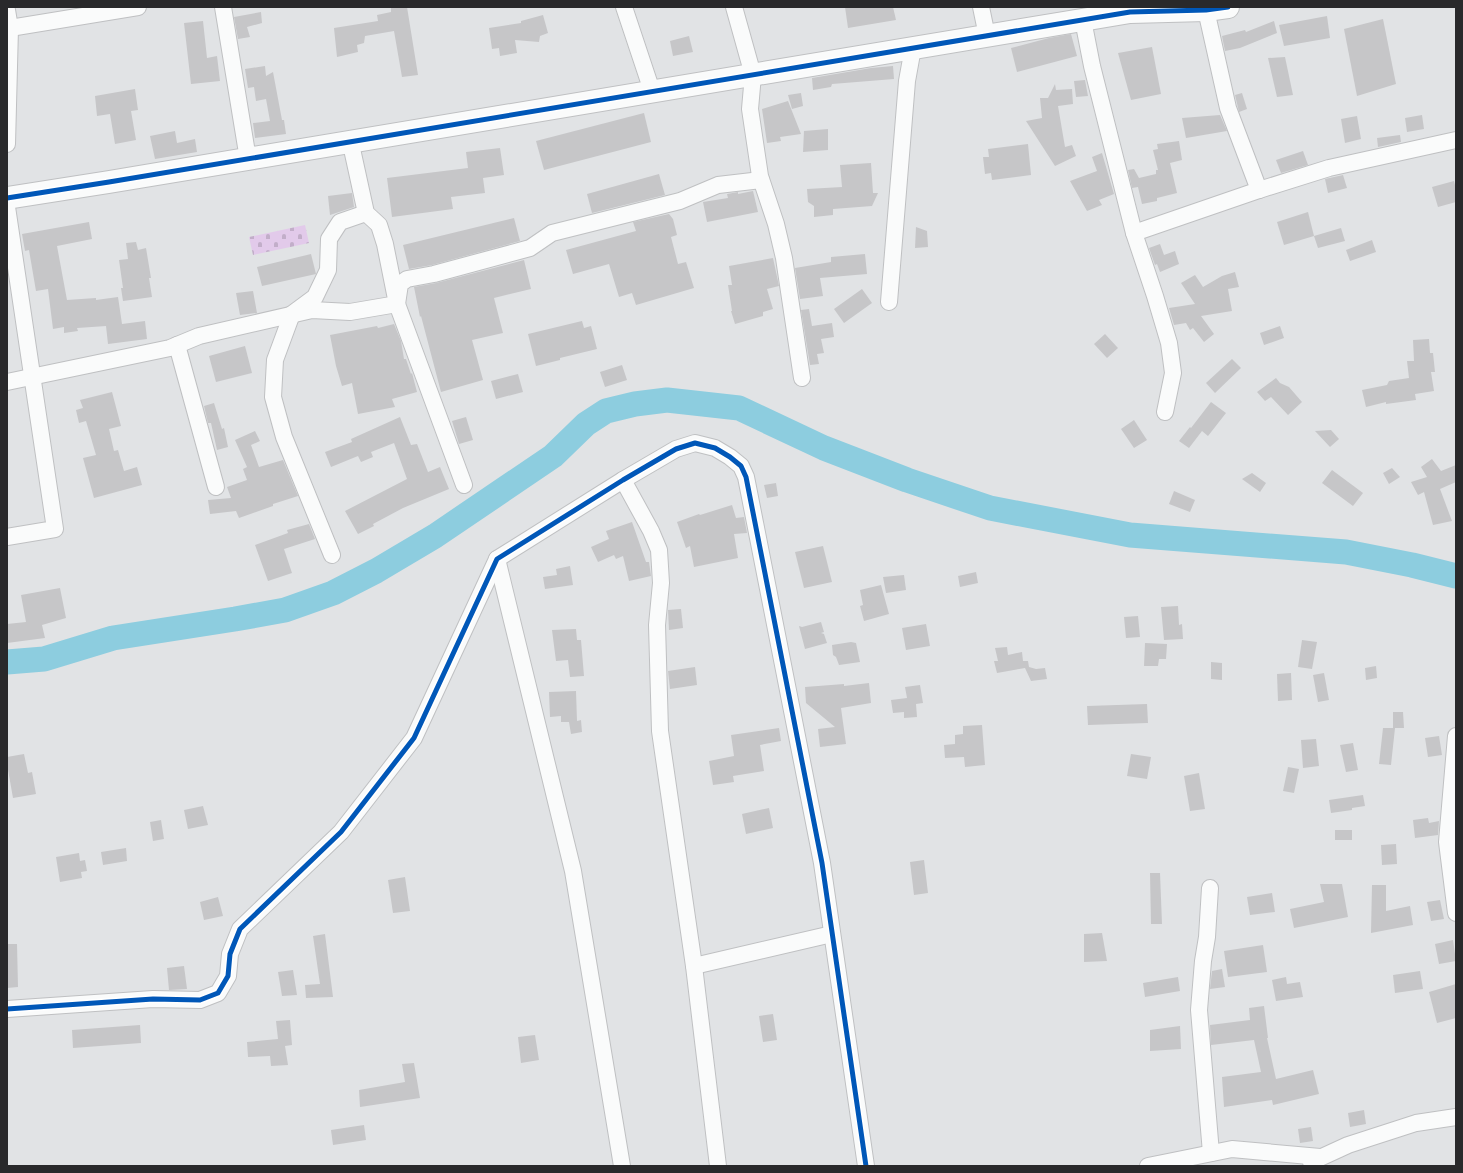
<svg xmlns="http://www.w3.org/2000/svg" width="1463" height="1173" font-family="Spectral,serif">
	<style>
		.cemetery { fill: url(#cemetery-stones) }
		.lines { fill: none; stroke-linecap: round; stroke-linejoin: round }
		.river { stroke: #8dcddf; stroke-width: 25 }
		.building { fill: #c6c6c8 }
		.street-casing { stroke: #bfc0c2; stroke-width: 18 }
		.secondary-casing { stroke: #bfc0c2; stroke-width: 24 }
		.street { stroke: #fafbfb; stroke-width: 16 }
		.secondary { stroke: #fafbfb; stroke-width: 22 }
		.cycleway-casing { stroke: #fff; stroke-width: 8 }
		.cycleway { stroke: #0057b8; stroke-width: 5 }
	</style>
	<defs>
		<pattern id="cemetery-stones" width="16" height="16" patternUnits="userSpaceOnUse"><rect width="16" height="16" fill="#e2caea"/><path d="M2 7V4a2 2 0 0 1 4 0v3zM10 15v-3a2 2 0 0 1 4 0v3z" fill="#c2aec9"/></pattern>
	</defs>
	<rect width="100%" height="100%" fill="#e1e3e5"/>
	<!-- cemetery -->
	<polygon class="cemetery" points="305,225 309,243 253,255 249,237"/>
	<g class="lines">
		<!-- river -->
		<polyline class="river" points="7,662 44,659 113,638 235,619 285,610 333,593 376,571 435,536 553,456 586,424 606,411 635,404 667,400 739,408 824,448 907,480 990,508 1130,535 1346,552 1412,565 1456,576"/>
	</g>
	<!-- building -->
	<g class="building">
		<polygon points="391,7 407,7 418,75 402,77 394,31 365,36 364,43 357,45 358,52 337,57 334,28 378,21 377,15 391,12"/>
		<polygon points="845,7 893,7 896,20 848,28"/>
		<polygon points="261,12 262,23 247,27 250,37 238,39 234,17"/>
		<polygon points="543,15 548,33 540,36 539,42 515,40 517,53 500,56 499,48 492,49 489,28 521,23 521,21"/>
		<polygon points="1327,16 1330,38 1284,46 1279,25"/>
		<polygon points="1383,19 1396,84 1357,96 1344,29"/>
		<polygon points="203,21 207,58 217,56 220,81 191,84 184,23"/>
		<polygon points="1274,21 1277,33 1240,48 1225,51 1222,36 1245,30 1246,32"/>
		<polygon points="1071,34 1077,56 1017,72 1011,48 1049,38"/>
		<polygon points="689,36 693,52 673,56 670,41"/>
		<polygon points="1152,47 1161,94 1131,100 1118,53"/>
		<polygon points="1285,57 1293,95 1277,97 1268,58"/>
		<polygon points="265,66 266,76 273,72 282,120 284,120 286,134 255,138 253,123 270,121 266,99 256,101 254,87 248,88 245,69"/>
		<polygon points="893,66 894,79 832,84 831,87 813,90 812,78 871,68"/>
		<polygon points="1085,80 1088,96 1076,97 1074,81"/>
		<polygon points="1055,84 1056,90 1072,89 1073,104 1058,106 1065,147 1072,145 1076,156 1055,166 1026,121 1042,118 1040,98 1048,98"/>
		<polygon points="135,89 138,110 131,111 136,140 115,144 110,114 97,116 95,96"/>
		<polygon points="801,93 803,106 792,109 788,95"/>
		<polygon points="1242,93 1247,109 1239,112 1235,95"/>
		<polygon points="788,101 801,134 780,137 781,141 767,143 762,109"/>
		<polygon points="644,113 651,142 544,170 536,141"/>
		<polygon points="1220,115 1227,131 1186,138 1182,118"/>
		<polygon points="1422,115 1424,129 1407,132 1405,118"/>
		<polygon points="1357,116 1361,139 1345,143 1341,119"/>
		<polygon points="828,129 828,150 803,152 804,131"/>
		<polygon points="175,131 177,143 195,139 197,152 155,159 150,136"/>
		<polygon points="1400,135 1401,142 1378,147 1377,138"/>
		<polygon points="1179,141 1182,160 1170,163 1177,193 1157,198 1157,201 1142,204 1138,187 1132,188 1128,170 1134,169 1139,178 1156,174 1156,170 1158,170 1153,150 1158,149 1157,144"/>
		<polygon points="1028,144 1031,175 992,180 991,173 985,174 983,157 989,157 988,149"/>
		<polygon points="500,148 504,175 483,178 485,193 451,197 453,209 392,217 387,178 468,168 466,152"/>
		<polygon points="1303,151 1308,165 1281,173 1276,160"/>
		<polygon points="1102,153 1114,194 1099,200 1102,205 1087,211 1070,181 1097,171 1092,157"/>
		<polygon points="871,163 873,193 878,193 872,206 833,209 833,215 814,217 814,206 808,202 807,189 842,187 840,165"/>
		<polygon points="659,174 665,195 592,213 587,194"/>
		<polygon points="1343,175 1347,188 1328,193 1325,179"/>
		<polygon points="1454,181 1456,189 1456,202 1438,207 1432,187"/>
		<polygon points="753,191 758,212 707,222 703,202 728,198 727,194 738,192 738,194"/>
		<polygon points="352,193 354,207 330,215 328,196"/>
		<polygon points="1308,212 1314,236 1284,245 1277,222"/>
		<polygon points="669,214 673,219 677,235 671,237 678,264 686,262 694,288 636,305 632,293 619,297 609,264 573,274 566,250 636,231 633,222"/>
		<polygon points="514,218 520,241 432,265 409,269 403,245"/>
		<polygon points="89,222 92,239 57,246 67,300 96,298 96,300 118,297 122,324 145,321 147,339 108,344 106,326 77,328 78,331 64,333 64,327 53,329 48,289 36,291 29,250 25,251 22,234"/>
		<polygon points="916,227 927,231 928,247 915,248"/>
		<polygon points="1341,228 1345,241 1318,248 1314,236"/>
		<polygon points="1372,240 1376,252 1350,261 1346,250"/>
		<polygon points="136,242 138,250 146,248 151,278 149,278 152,297 123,301 121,288 123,288 119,260 128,259 126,243"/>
		<polygon points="1160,244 1164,255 1175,251 1179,264 1160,272 1157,264 1155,265 1149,248"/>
		<polygon points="311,254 316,274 262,286 257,267"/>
		<polygon points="865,254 867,274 820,278 823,296 800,299 795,268 831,262 831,257"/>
		<polygon points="773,258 779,286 767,289 773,309 763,312 763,316 735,324 731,311 732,311 728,285 732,285 729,266"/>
		<polygon points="524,260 531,289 494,298 503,333 472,340 483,380 441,392 421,316 420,317 414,287 436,283"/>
		<polygon points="1235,272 1239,287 1228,289 1232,311 1201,316 1214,334 1204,342 1193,328 1190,330 1186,323 1174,325 1169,308 1195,304 1181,283 1195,275 1203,287 1222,276"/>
		<polygon points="862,289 872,303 844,323 834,309"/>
		<polygon points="253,291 257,313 240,315 236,293"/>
		<polygon points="809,309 812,326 832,323 834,337 821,339 824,353 817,354 819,364 810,365 801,310"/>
		<polygon points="582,321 584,328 591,326 597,349 560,358 560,360 536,366 528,334"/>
		<polygon points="394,324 401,341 404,359 406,359 411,374 412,373 417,392 392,399 395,407 358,414 352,383 342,386 336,366 330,335 377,326 378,328"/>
		<polygon points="1280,326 1284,338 1264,345 1260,333"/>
		<polygon points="1105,334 1118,348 1107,358 1094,344"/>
		<polygon points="1429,339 1430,353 1433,353 1435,372 1431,372 1434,391 1415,394 1416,400 1386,404 1386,402 1366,407 1362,390 1387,385 1389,381 1409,378 1407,361 1414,361 1413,340"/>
		<polygon points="245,346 252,373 216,382 209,356"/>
		<polygon points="1232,359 1241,368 1215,393 1206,383"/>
		<polygon points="622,365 627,380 605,387 600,372"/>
		<polygon points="518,374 523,392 496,399 491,381"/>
		<polygon points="1276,378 1280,383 1289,387 1302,402 1288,415 1271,397 1265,401 1257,392"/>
		<polygon points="112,392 121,426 109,429 114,451 118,450 124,471 137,467 142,485 94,498 83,458 96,455 86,421 79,423 76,410 83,408 80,400"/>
		<polygon points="1211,402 1226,413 1208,436 1202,431 1189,448 1179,441 1190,427 1191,428"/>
		<polygon points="214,403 222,429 224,428 228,447 217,450 211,423 208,423 204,406"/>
		<polygon points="400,417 411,445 417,444 428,472 440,467 449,489 403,508 373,524 374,526 358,534 345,511 407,479 394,443 371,452 373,457 361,462 358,456 331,467 325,452 352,442 351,439"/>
		<polygon points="466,417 473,440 459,444 452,421"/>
		<polygon points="1134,420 1147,440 1134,448 1121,429"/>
		<polygon points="1331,430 1339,439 1330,447 1315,431"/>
		<polygon points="255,431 260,441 251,445 259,467 283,460 298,496 273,504 273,506 239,518 236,511 210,514 208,500 231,498 227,487 247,480 243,469 247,467 235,440"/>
		<polygon points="1432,459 1441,471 1456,465 1456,482 1440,489 1452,521 1433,525 1424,492 1418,495 1411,482 1427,477 1421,467"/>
		<polygon points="1392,468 1400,477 1389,484 1383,473"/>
		<polygon points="1332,470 1363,493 1353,506 1322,483"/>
		<polygon points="1252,473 1266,483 1260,492 1242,479"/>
		<polygon points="776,483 778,496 767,498 764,485"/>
		<polygon points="1174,491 1195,500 1190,512 1169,504"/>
		<polygon points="732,505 736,518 744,517 747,533 734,534 738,558 694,567 690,546 686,548 677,522 699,514 700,515"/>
		<polygon points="632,522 646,562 649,562 651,576 629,581 623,556 616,559 614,555 598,562 591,547 609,539 606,531"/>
		<polygon points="309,524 315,539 284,549 292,573 268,581 255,545 288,533 287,530"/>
		<polygon points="823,546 832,582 804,588 795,552"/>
		<polygon points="570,566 573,585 545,589 543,577 557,575 556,569"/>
		<polygon points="976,572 978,583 960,587 958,576"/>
		<polygon points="904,575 906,590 886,593 883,577"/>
		<polygon points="881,585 889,614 864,621 860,606 863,605 860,590"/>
		<polygon points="60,588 66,618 42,625 45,638 7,643 7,624 26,622 21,595"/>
		<polygon points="1178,606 1179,625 1182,624 1183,639 1164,640 1161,607"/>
		<polygon points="681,609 683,628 669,630 668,610"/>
		<polygon points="1138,616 1140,637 1126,638 1124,617"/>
		<polygon points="821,622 824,632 821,633 824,634 827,643 805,649 799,626 802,627"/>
		<polygon points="926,624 930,646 906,650 902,628"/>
		<polygon points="576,629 577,640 581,640 584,676 570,677 568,660 556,661 552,630"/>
		<polygon points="1302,640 1317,642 1312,669 1298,667"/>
		<polygon points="851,642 856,643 860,662 839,665 836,657 833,655 832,645"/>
		<polygon points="1145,643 1167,644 1166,659 1159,659 1158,666 1144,666"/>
		<polygon points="1007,647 1008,655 1022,652 1023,661 1028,661 1029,667 1036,669 1045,668 1047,679 1031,681 1025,668 997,673 994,661 998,661 995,648"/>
		<polygon points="1211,662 1222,663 1222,680 1211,679"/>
		<polygon points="1376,666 1377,678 1366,680 1365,668"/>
		<polygon points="695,667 697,685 670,689 668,671"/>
		<polygon points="1291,673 1292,700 1278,701 1277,674"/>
		<polygon points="1324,673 1329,700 1318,702 1313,675"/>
		<polygon points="869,683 871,703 841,708 846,744 820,747 818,729 835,727 806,703 805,687 844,684 844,686"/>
		<polygon points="920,685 923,703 916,704 917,717 904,718 904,712 893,713 891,700 907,698 905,687"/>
		<polygon points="576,691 577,721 581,720 582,732 571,734 569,722 571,722 561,722 561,716 550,717 549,692"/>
		<polygon points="1147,704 1148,723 1088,725 1087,706"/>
		<polygon points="1393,712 1403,712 1404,728 1395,728 1391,765 1379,764 1383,728 1393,728"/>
		<polygon points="982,725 985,765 965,767 964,757 945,758 944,745 955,744 955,735 963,734 963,726"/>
		<polygon points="779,728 781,741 760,745 764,771 733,776 734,782 713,785 709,761 734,756 731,735"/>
		<polygon points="1439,736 1442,755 1428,757 1425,738"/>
		<polygon points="1316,739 1319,766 1303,768 1301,740"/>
		<polygon points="1353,743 1358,770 1346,772 1340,745"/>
		<polygon points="24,754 28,773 32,772 36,794 13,798 7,764 7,757"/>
		<polygon points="1131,754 1151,757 1147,779 1127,776"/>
		<polygon points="1288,767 1299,769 1294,793 1283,791"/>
		<polygon points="1199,773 1205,809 1190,811 1184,776"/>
		<polygon points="1363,795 1365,806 1352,808 1352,810 1331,813 1329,800"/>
		<polygon points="203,806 208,825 188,829 184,810"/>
		<polygon points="769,808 773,828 746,834 742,814"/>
		<polygon points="1428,818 1429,823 1439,821 1438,835 1415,838 1413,820"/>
		<polygon points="161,820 164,839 153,841 150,822"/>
		<rect x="1335" y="830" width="17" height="10"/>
		<polygon points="1396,844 1397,864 1382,865 1381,845"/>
		<polygon points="126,848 127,861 103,865 101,852"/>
		<polygon points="79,853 80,861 85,860 87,871 81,872 82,878 60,882 56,857"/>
		<polygon points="924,860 928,893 914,895 910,862"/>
		<polygon points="1150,873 1160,873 1162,924 1151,924"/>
		<polygon points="405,877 410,911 393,913 388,880"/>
		<polygon points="1320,884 1342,884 1348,917 1294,928 1290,909 1324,902"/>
		<polygon points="1372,885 1386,885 1386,911 1410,906 1413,925 1371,933"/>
		<polygon points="1272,893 1275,912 1250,915 1247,897"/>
		<polygon points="218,897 223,916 204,920 200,902"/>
		<polygon points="1440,900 1444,919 1431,921 1427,902"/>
		<polygon points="1102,933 1107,961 1084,962 1084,934"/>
		<polygon points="325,934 333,997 306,998 305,985 320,984 313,936"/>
		<polygon points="1453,940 1456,961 1439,964 1435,944"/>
		<polygon points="7,944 17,944 18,987 7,988"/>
		<polygon points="1263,945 1267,972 1228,977 1224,951"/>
		<polygon points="184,966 187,989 169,990 167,968"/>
		<polygon points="1222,969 1225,987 1210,989 1212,971"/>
		<polygon points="293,970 297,995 282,996 278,972"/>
		<polygon points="1420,971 1423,989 1395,993 1393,975"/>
		<polygon points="1178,977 1180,991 1145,997 1143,983"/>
		<polygon points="1286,977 1287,984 1300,982 1303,997 1276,1001 1272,980"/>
		<polygon points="1456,984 1456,1018 1437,1023 1429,992"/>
		<polygon points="1264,1006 1268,1038 1267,1038 1276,1079 1313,1070 1319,1094 1273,1105 1272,1100 1224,1107 1222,1077 1261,1072 1254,1040 1211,1045 1210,1025 1250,1020 1249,1008"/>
		<polygon points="773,1014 777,1040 763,1042 759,1016"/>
		<polygon points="290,1020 292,1045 285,1046 288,1065 271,1066 270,1056 248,1057 247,1042 278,1039 276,1021"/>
		<polygon points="140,1025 141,1043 73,1048 72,1030"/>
		<polygon points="1180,1026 1181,1049 1150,1051 1150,1030"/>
		<polygon points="535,1035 539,1060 521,1063 518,1037"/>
		<polygon points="414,1063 420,1098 360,1107 359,1090 405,1082 402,1064"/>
		<polygon points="1364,1110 1366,1124 1350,1127 1348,1113"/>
		<polygon points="364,1125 366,1140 333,1145 331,1130"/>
		<polygon points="1311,1127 1313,1141 1300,1143 1298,1129"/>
	</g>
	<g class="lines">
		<!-- street casing -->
		<g class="street-casing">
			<g id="street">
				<polyline points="223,7 248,159"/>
				<polyline points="624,7 652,91"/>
				<polyline points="734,7 753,75 750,109 760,176 776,224 784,258 802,378"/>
				<polyline points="981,7 987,36"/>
				<polyline points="7,10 10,28 7,144"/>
				<polyline points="1206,10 1228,108 1259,190"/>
				<polyline points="1083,20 1092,66 1134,233 1155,296 1169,343 1173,373 1165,412"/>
				<polyline points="10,28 138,7"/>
				<polyline points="352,149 366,213 379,225 385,244 397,304 464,485"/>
				<polyline points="7,207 55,529 7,537"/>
				<polyline points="1134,233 1259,190 1329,168 1456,140"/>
				<polyline points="889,302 907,81 913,48"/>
				<polyline points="177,345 216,487"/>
				<polyline points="7,382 170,348 199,336 312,310 350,312 397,304 400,284 407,279 434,274 530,248 552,233 680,201 718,185 761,180"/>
				<polyline points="623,480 651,531 659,550 661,583 657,625 660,731 694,966 718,1166"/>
				<polyline points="332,555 284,437 273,397 275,360 292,314 315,297 328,270 329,239 340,222 366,213"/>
				<polyline points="497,559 573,871 622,1166"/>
				<polyline points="1456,736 1447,842 1456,913"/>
				<polyline points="1210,888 1207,937 1203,961 1199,1010 1211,1153"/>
				<polyline points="694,966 832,934"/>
				<polyline points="7,1009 153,999 200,1000 218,993 228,976 230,954 240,929 341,832 414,738 497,559 623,480 676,449 695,443 715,448 730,457 741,466 746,477 822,863 866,1166"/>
				<polyline points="1311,1162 1348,1145 1416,1123 1456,1117"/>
				<polyline points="1148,1166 1232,1149 1320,1157"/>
			</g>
		</g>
		<!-- secondary casing -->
		<g class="secondary-casing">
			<polyline id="secondary" points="7,198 109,182 1130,12 1206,10 1228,7"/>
		</g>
		<!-- street -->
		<use href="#street" class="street"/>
		<!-- secondary -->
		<use href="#secondary" class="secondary"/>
		<!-- cycleway casing -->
		<g class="cycleway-casing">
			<g id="cycleway">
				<polyline points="7,198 109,182 1130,12 1206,10 1228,7"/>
				<polyline points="7,1009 153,999 200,1000 218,993 228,976 230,954 240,929 341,832 414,738 497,559 623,480 676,449 695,443 715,448 730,457 741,466 746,477 822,863 866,1166"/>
			</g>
		</g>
		<!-- cycleway -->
		<use href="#cycleway" class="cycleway"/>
	</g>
	<!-- border -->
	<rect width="1463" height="1173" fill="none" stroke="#29292b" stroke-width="16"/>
</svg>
